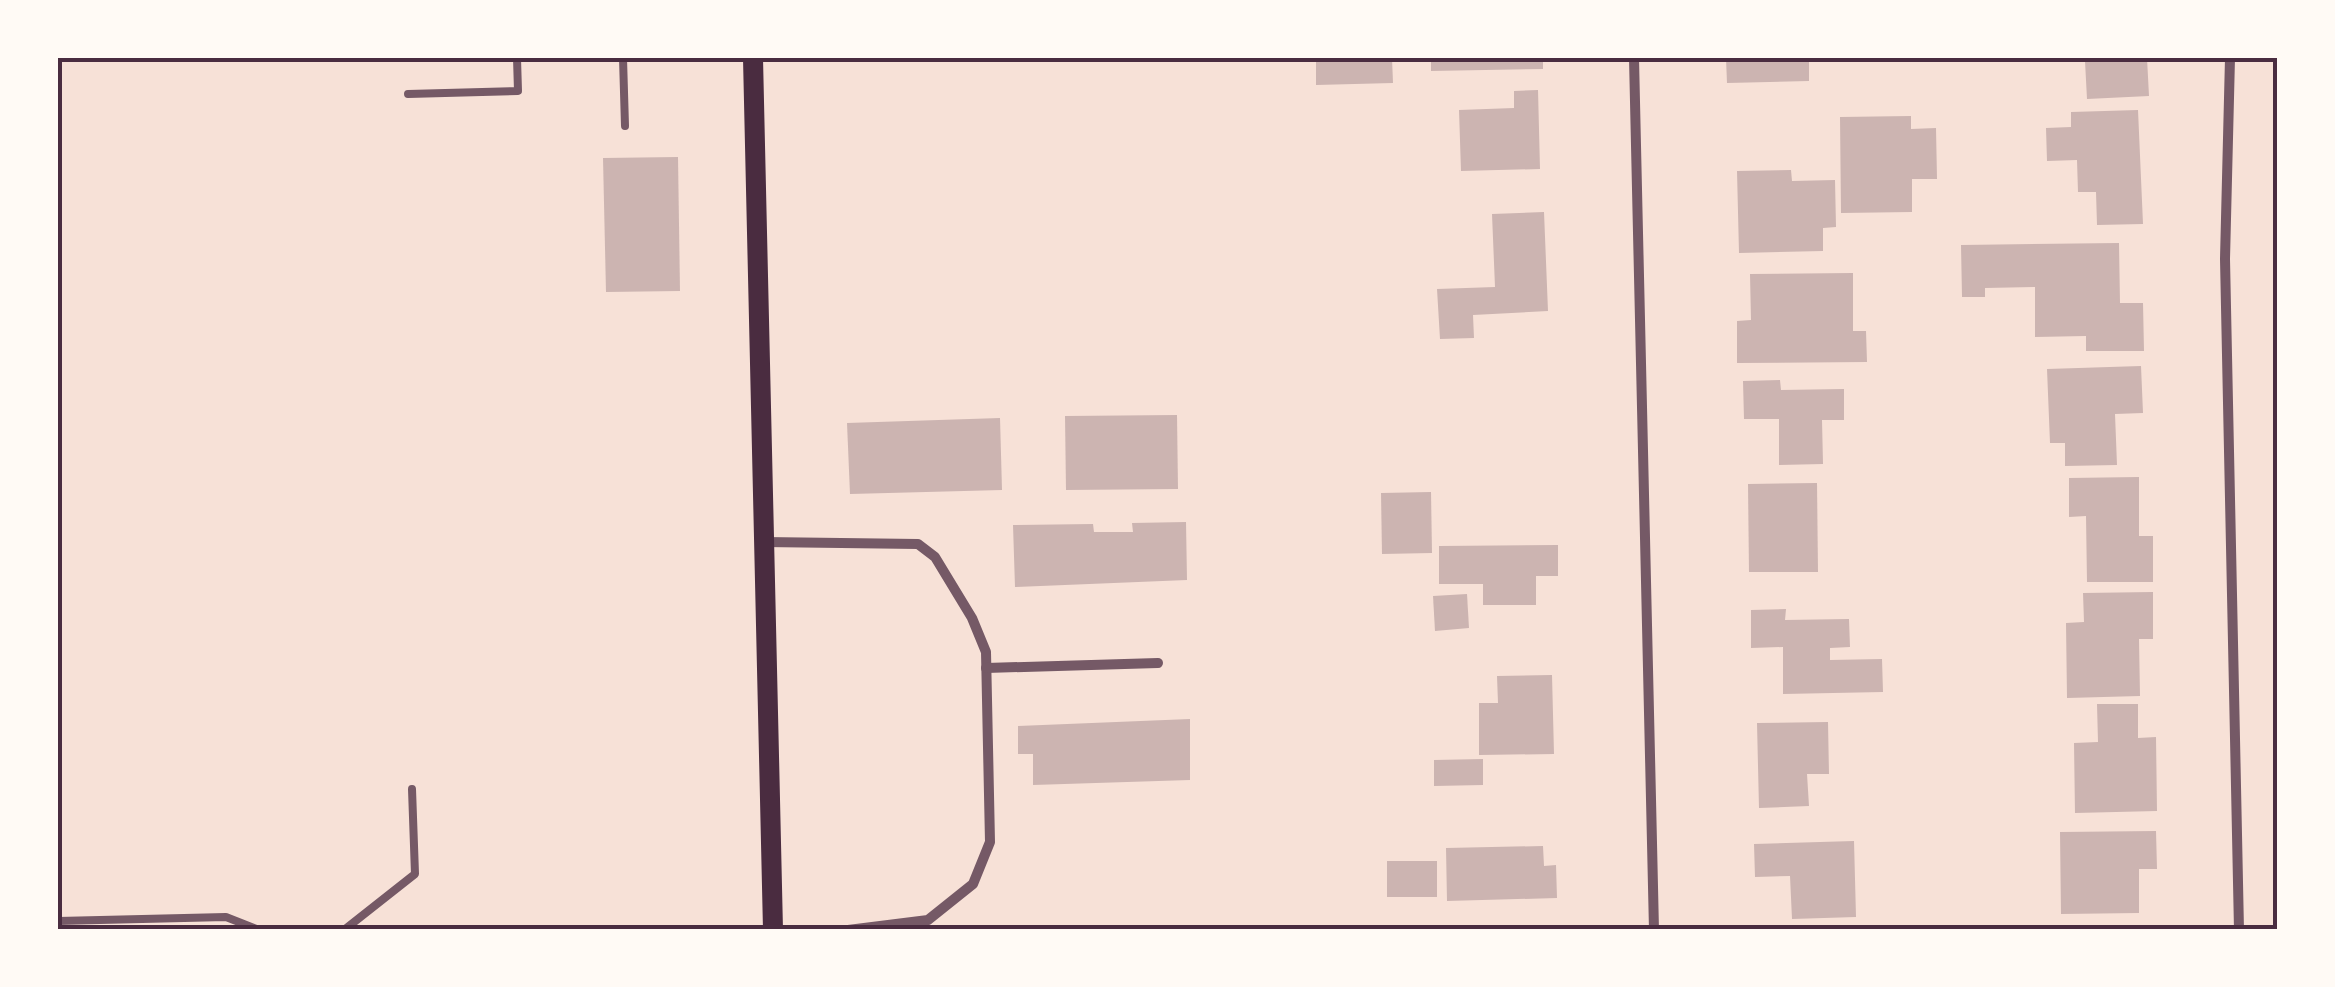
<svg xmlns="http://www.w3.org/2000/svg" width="2335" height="987" font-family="'Nunito Sans',sans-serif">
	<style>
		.building { fill: #ccb4b1 }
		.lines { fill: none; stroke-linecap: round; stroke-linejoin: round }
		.service { stroke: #755966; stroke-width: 8 }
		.minor { stroke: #755966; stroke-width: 10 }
		.secondary { stroke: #4a2c40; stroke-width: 20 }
		.neatline { fill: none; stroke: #4a2c40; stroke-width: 4 }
	</style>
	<rect width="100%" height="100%" fill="#f7e1d7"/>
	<!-- building -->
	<g class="building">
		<polygon points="1316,58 1392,58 1393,83 1316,85"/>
		<polygon points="1431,58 1543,58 1543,69 1431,71"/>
		<polygon points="1726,58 1809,58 1809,81 1727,83"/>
		<polygon points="2071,58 2147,58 2149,96 2087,99 2085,61 2071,62"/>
		<polygon points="1538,90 1540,169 1461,171 1459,110 1514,108 1514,91"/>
		<polygon points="2138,110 2143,224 2097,225 2096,192 2078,192 2077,160 2047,161 2046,128 2071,127 2071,112"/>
		<polygon points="1911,116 1911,129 1936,128 1937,179 1912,179 1912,212 1841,213 1840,117"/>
		<polygon points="678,157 680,291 606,292 603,158"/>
		<polygon points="1791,170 1792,181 1835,180 1836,227 1823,228 1823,251 1739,253 1737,171"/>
		<polygon points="1544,212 1548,311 1473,315 1474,338 1440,339 1437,289 1495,287 1492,214"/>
		<polygon points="2119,243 2120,303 2143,303 2144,351 2086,351 2086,336 2035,337 2035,287 1985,288 1985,297 1962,297 1961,245"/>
		<polygon points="1853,273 1853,331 1866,331 1867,362 1737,363 1737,321 1751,320 1750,274"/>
		<polygon points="2141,366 2143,413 2115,414 2117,465 2065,466 2065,443 2050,443 2047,369"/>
		<polygon points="1780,380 1781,390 1844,389 1844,420 1822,420 1823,464 1779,465 1779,419 1744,419 1743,381"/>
		<polygon points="1177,415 1178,489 1066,490 1065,416"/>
		<polygon points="1000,418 1002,490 850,494 847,423"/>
		<polygon points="2139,477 2139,536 2153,536 2153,582 2087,582 2086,516 2069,517 2069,478"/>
		<polygon points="1817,483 1818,572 1749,572 1748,484"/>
		<polygon points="1431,492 1432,553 1382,554 1381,493"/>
		<polygon points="1186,522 1187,580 1015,587 1013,525 1093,524 1094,532 1133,532 1132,523"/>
		<polygon points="1558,545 1558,576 1536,576 1536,605 1483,605 1483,584 1439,584 1439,546"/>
		<polygon points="2153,592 2153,639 2139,639 2140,696 2067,698 2066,623 2084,622 2083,593"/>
		<polygon points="1467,594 1469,628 1435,631 1433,596"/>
		<polygon points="1786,609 1785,620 1849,619 1850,647 1830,648 1830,660 1882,659 1883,692 1783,694 1783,647 1751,648 1751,610"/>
		<polygon points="1552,675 1554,754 1479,755 1479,703 1498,703 1497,676"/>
		<polygon points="2097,704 2138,704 2138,738 2156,737 2157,811 2075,813 2074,743 2098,742"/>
		<polygon points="1190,719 1190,780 1033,785 1033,754 1018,754 1018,726"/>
		<polygon points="1828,722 1829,774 1807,774 1809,806 1759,808 1757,723"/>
		<polygon points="1483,759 1483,785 1434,786 1434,760"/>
		<polygon points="2156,831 2157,869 2139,869 2139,913 2061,914 2060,832"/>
		<polygon points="1854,841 1856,917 1792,919 1790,876 1755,877 1754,844"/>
		<polygon points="1543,846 1544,866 1556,865 1557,898 1447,901 1446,848"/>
		<rect x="1387" y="861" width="50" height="36"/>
	</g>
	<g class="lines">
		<!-- service -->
		<g class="service">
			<polyline points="623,58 625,126"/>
			<polyline points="408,94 518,91 517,58"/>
			<polyline points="58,921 226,917 259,930"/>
			<polyline points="344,930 415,874 412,789"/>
		</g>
		<!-- minor -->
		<g class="minor">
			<polyline points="1634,58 1654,930"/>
			<polyline points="2230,58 2225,259 2239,930"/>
			<polyline points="764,542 918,544 935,557 972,618 986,652 990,842 973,884 928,920 848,930"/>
			<polyline points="986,668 1158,663"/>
		</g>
		<!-- secondary -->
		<polyline class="secondary" points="753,58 773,930"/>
	</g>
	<!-- border -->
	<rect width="2335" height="987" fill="none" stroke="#fffaf5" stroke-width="120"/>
	<rect x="60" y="60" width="2215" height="867" class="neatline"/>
</svg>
